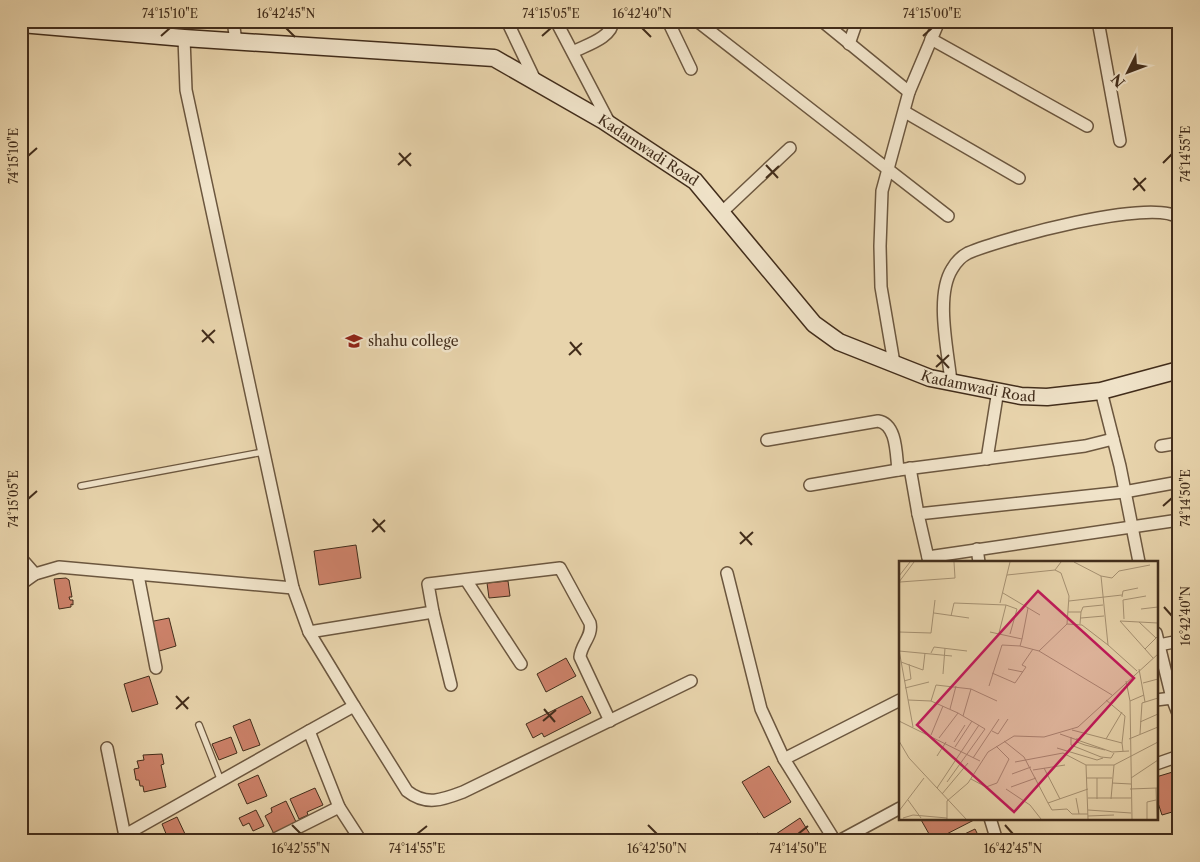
<svg xmlns="http://www.w3.org/2000/svg" width="1200" height="862" font-family="'Libre Caslon Text',serif">
	<style>
		.building { fill: #cd826a; stroke: #422d1b }
		.lines { fill: none; stroke-linecap: round; stroke-linejoin: round }
		.lane-casing { stroke: #6c573f; stroke-width: 8 }
		.street-casing { stroke: #6c573f; stroke-width: 14 }
		.secondary-casing { stroke: #422d1b; stroke-width: 19 }
		.lane { stroke: #f0e3c9; stroke-width: 5.5 }
		.street { stroke: #f0e3c9; stroke-width: 11 }
		.secondary { stroke: #f0e3c9; stroke-width: 16 }
		.ticks { fill: none; stroke: #422d1b; stroke-width: 2 }
		.labels { text-anchor: middle; dominant-baseline: central; stroke-width: 5; stroke-linejoin: round; paint-order: stroke }
		.street-label { font-size: 14px; fill: #422d1b; stroke: #f0e3c9 }
		.poi-label { font-size: 14px; fill: #422d1b; stroke: #f0e3c9; text-anchor: start }
		.inset-road { fill: none; stroke: #a69172; stroke-width: 1 }
		.view { fill: #c2185b; fill-opacity: 0.15; stroke: #c2185b; stroke-width: 2.5 }
		.inset-edge { fill: none; stroke: #422d1b; stroke-width: 2.5 }
		.neatline { fill: none; stroke: #422d1b; stroke-width: 2 }
		.ticks-label { font-size: 12px; text-anchor: middle; fill: #422d1b }
	</style>
	<rect width="100%" height="100%" fill="#e8d4ac"/>
	<filter id="stains"><feTurbulence type="fractalNoise" baseFrequency=".004" numOctaves="4"/><feColorMatrix values="0 0 0 0 .2 0 0 0 0 .09 0 0 0 0 .02 0 0 0 .5 -.17"/></filter>
	<radialGradient id="worn" r=".72"><stop offset=".6" stop-color="#630" stop-opacity="0"/><stop offset="1" stop-color="#630" stop-opacity=".3"/></radialGradient>
	<!-- building -->
	<g class="building">
		<polygon points="356,545 361,578 319,585 314,551"/>
		<polygon points="66,578 69,580 72,597 69,597 70,600 73,600 73,605 71,604 71,607 59,609 54,579"/>
		<polygon points="508,581 510,596 489,598 487,583"/>
		<polygon points="169,618 176,646 156,652 149,622"/>
		<polygon points="566,658 576,676 546,692 537,674"/>
		<polygon points="149,676 158,704 132,712 124,684"/>
		<polygon points="582,696 591,713 544,737 542,733 533,738 526,724"/>
		<polygon points="250,719 260,745 243,751 233,726"/>
		<polygon points="231,737 237,753 219,760 212,744"/>
		<polygon points="162,754 164,764 161,765 166,787 144,792 143,786 140,786 139,780 136,780 134,769 139,768 137,761 144,760 143,755"/>
		<polygon points="769,766 791,802 764,818 742,782"/>
		<polygon points="1176,771 1179,779 1179,810 1162,815 1156,797 1156,777"/>
		<polygon points="258,775 267,796 247,804 238,784"/>
		<polygon points="315,788 323,805 307,812 308,815 299,819 290,799"/>
		<polygon points="286,801 297,824 274,834 265,816 272,812 271,808"/>
		<polygon points="256,810 264,826 253,831 249,823 243,826 239,818"/>
		<polygon points="177,817 186,836 169,841 162,824"/>
		<polygon points="800,818 813,839 810,841 776,841 773,836"/>
		<polygon points="920,818 973,818 974,820 933,841"/>
		<polygon points="975,829 981,841 950,841"/>
		<polygon points="758,833 763,841 747,841"/>
	</g>
	<g class="lines">
		<!-- lane casing -->
		<g class="lane-casing">
			<g id="lane">
				<polyline points="81,486 263,452"/>
				<polyline points="199,725 221,781"/>
			</g>
		</g>
		<!-- street casing -->
		<g class="street-casing">
			<g id="street">
				<polyline points="233,21 236,41"/>
				<polyline points="507,21 536,82"/>
				<polyline points="556,21 610,124"/>
				<polyline points="668,21 691,69"/>
				<polyline points="697,21 948,216"/>
				<polyline points="822,21 909,92"/>
				<polyline points="1098,21 1120,141"/>
				<polyline points="931,39 1087,126"/>
				<polyline points="849,44 857,21"/>
				<path d="M573,52C586,45 612,38 613,21"/>
				<polyline points="905,112 1019,178"/>
				<polyline points="721,213 790,148"/>
				<polyline points="894,363 881,287 880,246 882,191 909,92 939,21"/>
				<path d="M951,382C948,351 935,296 952,269C956,262 960,257 968,253C1000,239 1153,197 1179,218"/>
				<polyline points="1101,391 1120,466 1139,562"/>
				<path d="M767,440L878,421C897,424 896,454 898,470"/>
				<polyline points="1161,446 1179,443"/>
				<polyline points="987,459 998,390"/>
				<polyline points="910,468 918,514"/>
				<polyline points="810,485 898,470 1085,446 1113,439"/>
				<polyline points="977,549 979,562"/>
				<polyline points="928,557 1179,520"/>
				<polyline points="21,558 35,574"/>
				<polyline points="929,562 918,514 1124,492 1179,482"/>
				<polyline points="727,573 761,709 784,759"/>
				<polyline points="138,575 156,668"/>
				<polyline points="466,580 521,664"/>
				<polyline points="21,584 35,574 59,567 293,588 186,90 184,38"/>
				<polyline points="293,588 309,632 354,706 309,731"/>
				<polyline points="433,612 451,685"/>
				<path d="M309,632L433,612L428,584L560,568L590,623C593,636 581,644 580,657L610,721"/>
				<polyline points="1156,633 1172,698 1179,716"/>
				<polyline points="1159,645 1179,641"/>
				<polyline points="1156,700 1172,698"/>
				<path d="M354,706L407,791C426,806 442,800 463,792L691,681"/>
				<polyline points="107,748 126,841"/>
				<polyline points="1156,764 1179,756"/>
				<polyline points="990,818 997,841"/>
				<polyline points="125,835 309,731 339,807 361,841"/>
				<polyline points="271,841 339,807"/>
				<polyline points="835,841 784,759 900,700"/>
				<polyline points="839,841 900,808"/>
			</g>
		</g>
		<!-- secondary casing -->
		<g class="secondary-casing">
			<g id="secondary">
				<path id="s1" d="M21,24L184,38L494,58L604,121L695,181L814,324L839,342L930,378L1021,396L1047,397L1101,391L1179,370"/>
			</g>
		</g>
		<!-- lane -->
		<use href="#lane" class="lane"/>
		<!-- street -->
		<use href="#street" class="street"/>
		<!-- secondary -->
		<use href="#secondary" class="secondary"/>
	</g>
	<!-- ticks -->
	<path class="ticks" d="M286,28L295,37M642,28L651,37M161,36L170,28M542,36L551,28M923,36L932,28M399,153L411,166M28,156L37,148M1163,163L1172,154M398,165L411,153M766,165L778,178M766,178L779,166M1134,178L1145,191M1133,190L1146,178M202,330L214,343M202,342L215,330M570,342L581,355M569,355L582,343M937,355L949,368M936,367L949,355M28,499L37,491M1163,506L1172,498M373,519L385,532M372,532L385,520M740,532L752,545M740,544L753,532M1164,607L1172,616M176,696L188,709M176,709L189,697M544,709L555,722M543,721L556,710M292,825L301,834M648,825L657,834M1005,825L1013,834M417,834L427,826M798,834L808,826"/>
	<!-- icons -->
	<defs>
		<g id="university-bare" transform="scale(1.35)"><path d="M0-5L7-2L0 1L-7-2ZM-4 1L0 2.5L4 1V4Q0 6-4 4Z" fill="#8f2418" stroke="#f0e3c9" stroke-width="2.5" paint-order="stroke"/></g>
	</defs>
	<g fill-rule="evenodd">
		<use href="#university-bare" x="354" y="341"/>
	</g>
	<g class="labels">
		<!-- street labels -->
		<g class="street-label">
			<text stroke="none"><textPath href="#s1" startOffset="654">Kadamwadi Road</textPath></text>
			<text stroke="none"><textPath href="#s1" startOffset="1074">Kadamwadi Road</textPath></text>
		</g>
		<!-- poi labels -->
		<g class="poi-label">
			<text x="368" y="341">shahu college</text>
		</g>
	</g>
	<!-- overview -->
	<g transform="translate(899 561)">
		<rect width="259" height="259" fill="#e8d4ac"/>
		<path class="inset-road" d="M175,1L202,15L209,84L238,110M156,9L162,12L170,35L168,63L140,90L213,134M108,14L156,9L162,1M0,15L11,1M202,15L213,17L220,10L251,4M0,21L15,1M1,21L56,17L55,1M104,32L141,54M223,36L224,30L239,27M170,40L223,34M101,42L111,1M242,48L259,46M169,51H182L181,63M182,51L184,46L204,44M35,52L70,57M52,55L55,42L107,44L118,48L111,73M182,57L205,55M225,58L224,39L247,35M240,61L257,77M168,63L183,64L209,84M0,71L32,72L36,39M91,71L123,78L129,47M100,72L107,44M123,78L121,85L140,90M246,88L259,75M0,89L14,166M0,90L53,95M32,92L35,86L68,90M254,97L221,60L259,62M2,101L24,109L26,92M109,108L124,111M240,108L246,141M93,112L116,122L127,106L123,104L134,88M44,113L46,87M5,120L12,118L10,103M227,120L231,140L233,258M244,122L259,118M90,125L103,84L121,85M6,127L30,121M72,128L98,140M9,139L32,140M207,139L226,155L223,182M231,140L245,134M51,148L57,125M0,160L81,200M241,161L259,153M173,169L223,182L224,190M93,170L99,173L109,158M161,173L213,191L230,190M241,173L243,142L259,137M32,174L44,145M172,176V184L202,196L212,197L215,192M40,177L59,152L64,155L72,128L37,124L32,140L59,152M178,177V181L186,184L206,189M207,178L223,151M230,178L259,166M0,180L10,197L67,258M105,180L125,196L149,242L189,228M55,181L66,164M56,186L73,160M158,187L198,199L204,197M38,195L47,181M74,197L100,158M116,201L164,192L187,204L189,258M187,204H215L259,181M145,207L161,238M134,209L166,204M113,213L132,206M188,217H213M198,217V238M232,217L259,199M72,218L87,226L98,222L110,198L97,185M48,221L86,168L64,155M213,222L232,223M112,226L137,217M38,227L80,164M257,227L258,258M107,228L131,244L142,258M231,228L258,227M43,233L69,202M177,237L180,253M189,237H232M212,238L215,204M9,239L22,257M149,242L153,249L168,248L173,253H189M189,249L232,252M0,250L25,217M189,255L215,254M4,257L14,254L48,257M48,258V240L69,222L89,191L115,175L145,176L179,166L259,93M248,258V241L257,239"/>
		<path class="view" d="M139,30L235,117L115,251L18,164Z"/>
		<rect width="259" height="259" class="inset-edge"/>
	</g>
	<!-- margin -->
	<rect width="1200" height="862" fill="none" stroke="#e8d4ac" stroke-width="55"/>
	<!-- north arrow -->
	<g transform="translate(1128 72) rotate(228)" stroke="#f0e3c9" stroke-width="4" paint-order="stroke">
	<path d="M0-4L9 19L0 12L-9 19Z" fill="#422d1b"/>
	<text y="-8" font-size="14" font-weight="bold" text-anchor="middle" fill="#422d1b">N</text>
	</g>
	<rect x="28" y="28" width="1144" height="806" class="neatline"/>
	<g class="ticks-label">
		<text x="170" y="18">74°15'10"E</text>
		<text x="286" y="18">16°42'45"N</text>
		<text x="551" y="18">74°15'05"E</text>
		<text x="642" y="18">16°42'40"N</text>
		<text x="932" y="18">74°15'00"E</text>
		<text transform="translate(1186 154) rotate(-90)" y="4">74°14'55"E</text>
		<text transform="translate(14 156) rotate(-90)" y="4">74°15'10"E</text>
		<text transform="translate(1186 498) rotate(-90)" y="4">74°14'50"E</text>
		<text transform="translate(14 499) rotate(-90)" y="4">74°15'05"E</text>
		<text transform="translate(1186 616) rotate(-90)" y="4">16°42'40"N</text>
		<text x="301" y="853">16°42'55"N</text>
		<text x="417" y="853">74°14'55"E</text>
		<text x="657" y="853">16°42'50"N</text>
		<text x="798" y="853">74°14'50"E</text>
		<text x="1013" y="853">16°42'45"N</text>
	</g>
	<rect width="100%" height="100%" filter="url(#stains)"/>
	<rect width="100%" height="100%" fill="url(#worn)"/>
</svg>
